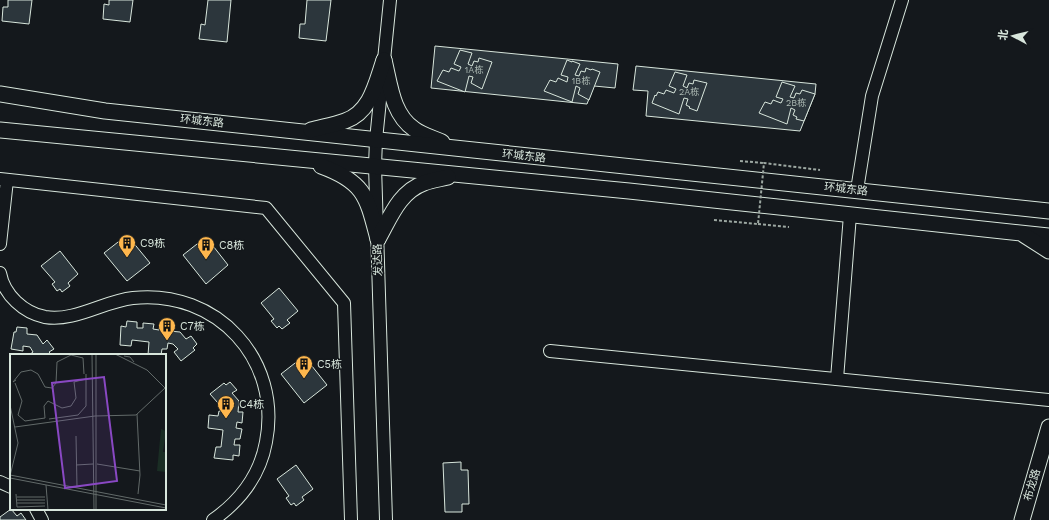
<svg xmlns="http://www.w3.org/2000/svg" width="1049" height="520" font-family="'Work Sans','Noto Sans SC',sans-serif">
	<style>
		.building { fill: #2c363c; stroke: #d8e6dc }
		.lines { fill: none; stroke-linecap: round; stroke-linejoin: round }
		.minor-casing { stroke: #d8e6dc; stroke-width: 14 }
		.major-casing { stroke: #d8e6dc; stroke-width: 17 }
		.path { stroke: #9da8a2; stroke-width: 2; stroke-dasharray: 3 2; stroke-linecap: butt }
		.minor { stroke: #14181c; stroke-width: 12 }
		.major { stroke: #14181c; stroke-width: 15 }
		.path-bridge { stroke: #9da8a2; stroke-width: 2; stroke-dasharray: 3 2; stroke-linecap: butt }
		.labels { text-anchor: middle; dominant-baseline: central; stroke-width: 3; stroke-linejoin: round; paint-order: stroke }
		.number-label { font-size: 9px; fill: #adbab4 }
		.street-label { font-size: 11px; fill: #d8e6dc; stroke: #14181c }
		.poi-label { font-size: 11px; fill: #d8e6dc; stroke: #14181c; text-anchor: start }
		.inset-road { fill: none; stroke: #626a69; stroke-width: 1 }
		.view { fill: #8948c3; fill-opacity: 0.15; stroke: #8948c3; stroke-width: 2 }
		.inset-edge { fill: none; stroke: #d8e6dc; stroke-width: 2 }
	</style>
	<rect width="100%" height="100%" fill="#14181c"/>
	<!-- building -->
	<g class="building">
		<polygon points="8,0 32,0 29,24 2,21 3,7 8,7"/>
		<polygon points="109,0 133,0 130,22 103,19 104,4 109,5"/>
		<polygon points="208,0 231,0 227,42 199,39 201,24 205,25"/>
		<polygon points="307,0 331,0 326,41 299,38 300,24 305,24"/>
		<polygon points="435,46 618,64 615,88 594,86 587,104 431,88"/>
		<polygon points="460,50 472,53 468,64 472,66 474,61 478,62 479,58 492,62 482,89 471,83 473,77 469,76 465,92 437,81 443,70 449,72 451,68 459,71 461,67 454,64"/>
		<polygon points="567,60 572,62 572,61 580,64 575,75 579,76 581,71 585,72 586,68 591,70 592,69 600,72 589,100 578,94 580,88 576,86 572,102 544,91 550,80 556,82 558,78 567,82 568,77 561,75"/>
		<polygon points="636,66 816,84 815,94 800,131 646,116 648,91 633,90"/>
		<polygon points="675,72 687,75 683,86 687,88 689,83 693,84 694,80 707,83 697,111 689,108 690,107 686,105 688,99 684,98 679,114 652,103 655,95 656,96 658,92 664,94 666,90 674,93 676,89 669,86"/>
		<polygon points="782,82 795,86 790,97 794,98 796,93 800,94 802,90 815,94 804,121 796,119 797,117 793,115 795,110 791,108 787,124 759,113 765,102 771,104 773,100 781,103 783,99 776,97"/>
		<polygon points="127,235 150,263 127,281 104,253"/>
		<polygon points="206,237 228,265 206,284 183,255"/>
		<polygon points="60,251 78,274 68,283 70,286 62,292 60,289 57,291 52,284 55,282 41,266"/>
		<polygon points="279,288 298,311 287,320 290,323 282,329 279,326 277,328 271,321 274,319 261,303"/>
		<polygon points="127,321 137,322 137,328 143,328 143,323 154,324 153,329 159,330 160,324 170,325 169,331 180,332 186,339 191,336 197,344 193,348 195,350 181,361 174,352 178,349 173,344 168,343 167,349 162,349 161,355 148,355 149,342 132,340 131,346 120,345 121,326 126,327"/>
		<polygon points="17,327 27,328 27,334 37,335 43,344 47,340 54,349 49,352 52,355 29,355 33,352 30,347 23,346 23,351 11,349 14,332 16,332"/>
		<polygon points="304,356 327,385 304,403 281,374"/>
		<polygon points="230,382 237,390 232,393 239,401 238,412 243,412 242,423 237,422 236,428 242,429 240,439 235,439 234,445 240,445 239,456 233,455 233,460 214,458 216,447 221,447 223,430 208,428 209,415 218,416 219,411 225,411 226,405 221,400 218,403 210,394 224,383 226,385"/>
		<polygon points="461,462 461,470 468,470 469,504 462,504 462,512 445,512 443,463"/>
		<polygon points="296,465 313,489 302,497 304,500 296,506 294,503 291,505 286,498 289,496 277,479"/>
		<polygon points="11,509 17,516 21,513 26,520 0,520 0,517"/>
	</g>
	<g class="lines">
		<!-- minor casing -->
		<g class="minor-casing">
			<g id="minor">
				<polyline points="0,179 266,208 344,303 351,520"/>
				<polyline points="857,190 872,96 902,0"/>
				<polyline points="0,244 7,180"/>
				<path d="M0,273C4,295 24,313 45,317C75,322 104,301 133,298C217,289 282,360 266,442C260,475 240,501 213,520"/>
				<polyline points="550,351 1049,400"/>
				<polyline points="837,379 850,215"/>
				<polyline points="0,482 11,487"/>
				<polyline points="36,509 42,520"/>
				<polyline points="386,520 375,166 376,140 390,0"/>
			</g>
		</g>
		<!-- major casing -->
		<g class="major-casing">
			<g id="major">
				<path d="M384,60C390,84 392,114 414,129C422,135 433,138 442,142"/>
				<polyline points="0,94 105,111 1049,211"/>
				<polyline points="0,130 629,191 1049,236"/>
				<path d="M311,130C322,127 334,125 345,121C371,112 376,83 384,60"/>
				<path d="M321,166C365,182 367,197 378,239"/>
				<polyline points="1024,235 1049,251"/>
				<path d="M378,239C390,218 399,192 424,183C431,180 440,179 448,177"/>
				<polyline points="1022,520 1049,427"/>
			</g>
		</g>
		<!-- path -->
		<g class="path">
			<polyline points="740,161 764,163"/>
			<polyline points="758,224 789,227"/>
		</g>
		<!-- minor -->
		<use href="#minor" class="minor"/>
		<!-- major -->
		<use href="#major" class="major"/>
		<!-- path-bridge -->
		<polyline class="path-bridge" points="714,220 758,224 764,163 820,170"/>
	</g>
	<!-- icons -->
	<defs>
		<g id="building-pin" transform="scale(0.9)"><path d="M0 17L-7.5 6A9.5 9.5 0 1 1 7.5 6Z" fill="#ffb74d" stroke="#14181c"/><path d="M-4-6H4V6H1V3H-1V6H-4ZM-2.5-4.3h1.7v1.8h-1.7ZM.8-4.3h1.7v1.8H.8ZM-2.5-1h1.7V.8h-1.7ZM.8-1h1.7V.8H.8Z" fill="#111"/></g>
	</defs>
	<g fill-rule="evenodd">
		<use href="#building-pin" x="127" y="243"/>
		<use href="#building-pin" x="206" y="245"/>
		<use href="#building-pin" x="167" y="326"/>
		<use href="#building-pin" x="304" y="364"/>
		<use href="#building-pin" x="226" y="404"/>
	</g>
	<g class="labels">
		<!-- number labels -->
		<g class="number-label">
			<text x="474" y="70">1A栋</text>
			<text x="581" y="81">1B栋</text>
			<text x="689" y="92">2A栋</text>
			<text x="796" y="103">2B栋</text>
		</g>
		<!-- street labels -->
		<g class="street-label">
			<text transform="translate(202 121) rotate(6)">环城东路</text>
			<text transform="translate(524 156) rotate(6)">环城东路</text>
			<text transform="translate(846 189) rotate(6)">环城东路</text>
			<text transform="translate(378 260) rotate(-92)">发达路</text>
			<text transform="translate(1032 485) rotate(-74)">布龙路</text>
		</g>
		<!-- poi labels -->
		<g class="poi-label">
			<text x="140" y="243">C9栋</text>
			<text x="219" y="245">C8栋</text>
			<text x="180" y="326">C7栋</text>
			<text x="317" y="364">C5栋</text>
			<text x="239" y="404">C4栋</text>
		</g>
	</g>
	<!-- overview -->
	<g transform="translate(10 354)">
		<rect width="156" height="156" fill="#14181c"/>
		<path d="M151,75L156,77L153,98H156V118L147,117Z" fill="#1a2d24"/>
		<path class="inset-road" d="M82,0L84,156M86,0V156M105,0L137,16L156,35M114,2L120,3L124,8M6,26L3,28L11,18L21,16L28,20L35,33L42,34L46,29L47,8L61,1L73,4L74,20M5,29L12,47L8,61L15,67L35,64L34,52L38,47L52,54L61,52L66,44L64,28L76,25M0,51L8,89L0,122M127,60L130,121L128,140M39,65L68,61L76,52V20M5,73L85,62L126,61L155,34M66,82L67,133M87,110L130,117M66,111L83,110M0,121L156,151M0,124L156,154M36,131L38,156M6,140L7,153L35,152M7,143H35M7,146H35M7,149H35"/>
		<path class="view" d="M94,23L107,127L55,134L42,29Z"/>
		<rect width="156" height="156" class="inset-edge"/>
	</g>
	<!-- north arrow -->
	<g transform="translate(1013 36) rotate(277)" stroke="#14181c" stroke-width="3" paint-order="stroke">
	<path d="M0-3L7 15L0 10L-7 15Z" fill="#d8e6dc"/>
	<text y="-6" font-size="11" font-weight="bold" text-anchor="middle" fill="#d8e6dc">北</text>
	</g>
</svg>
